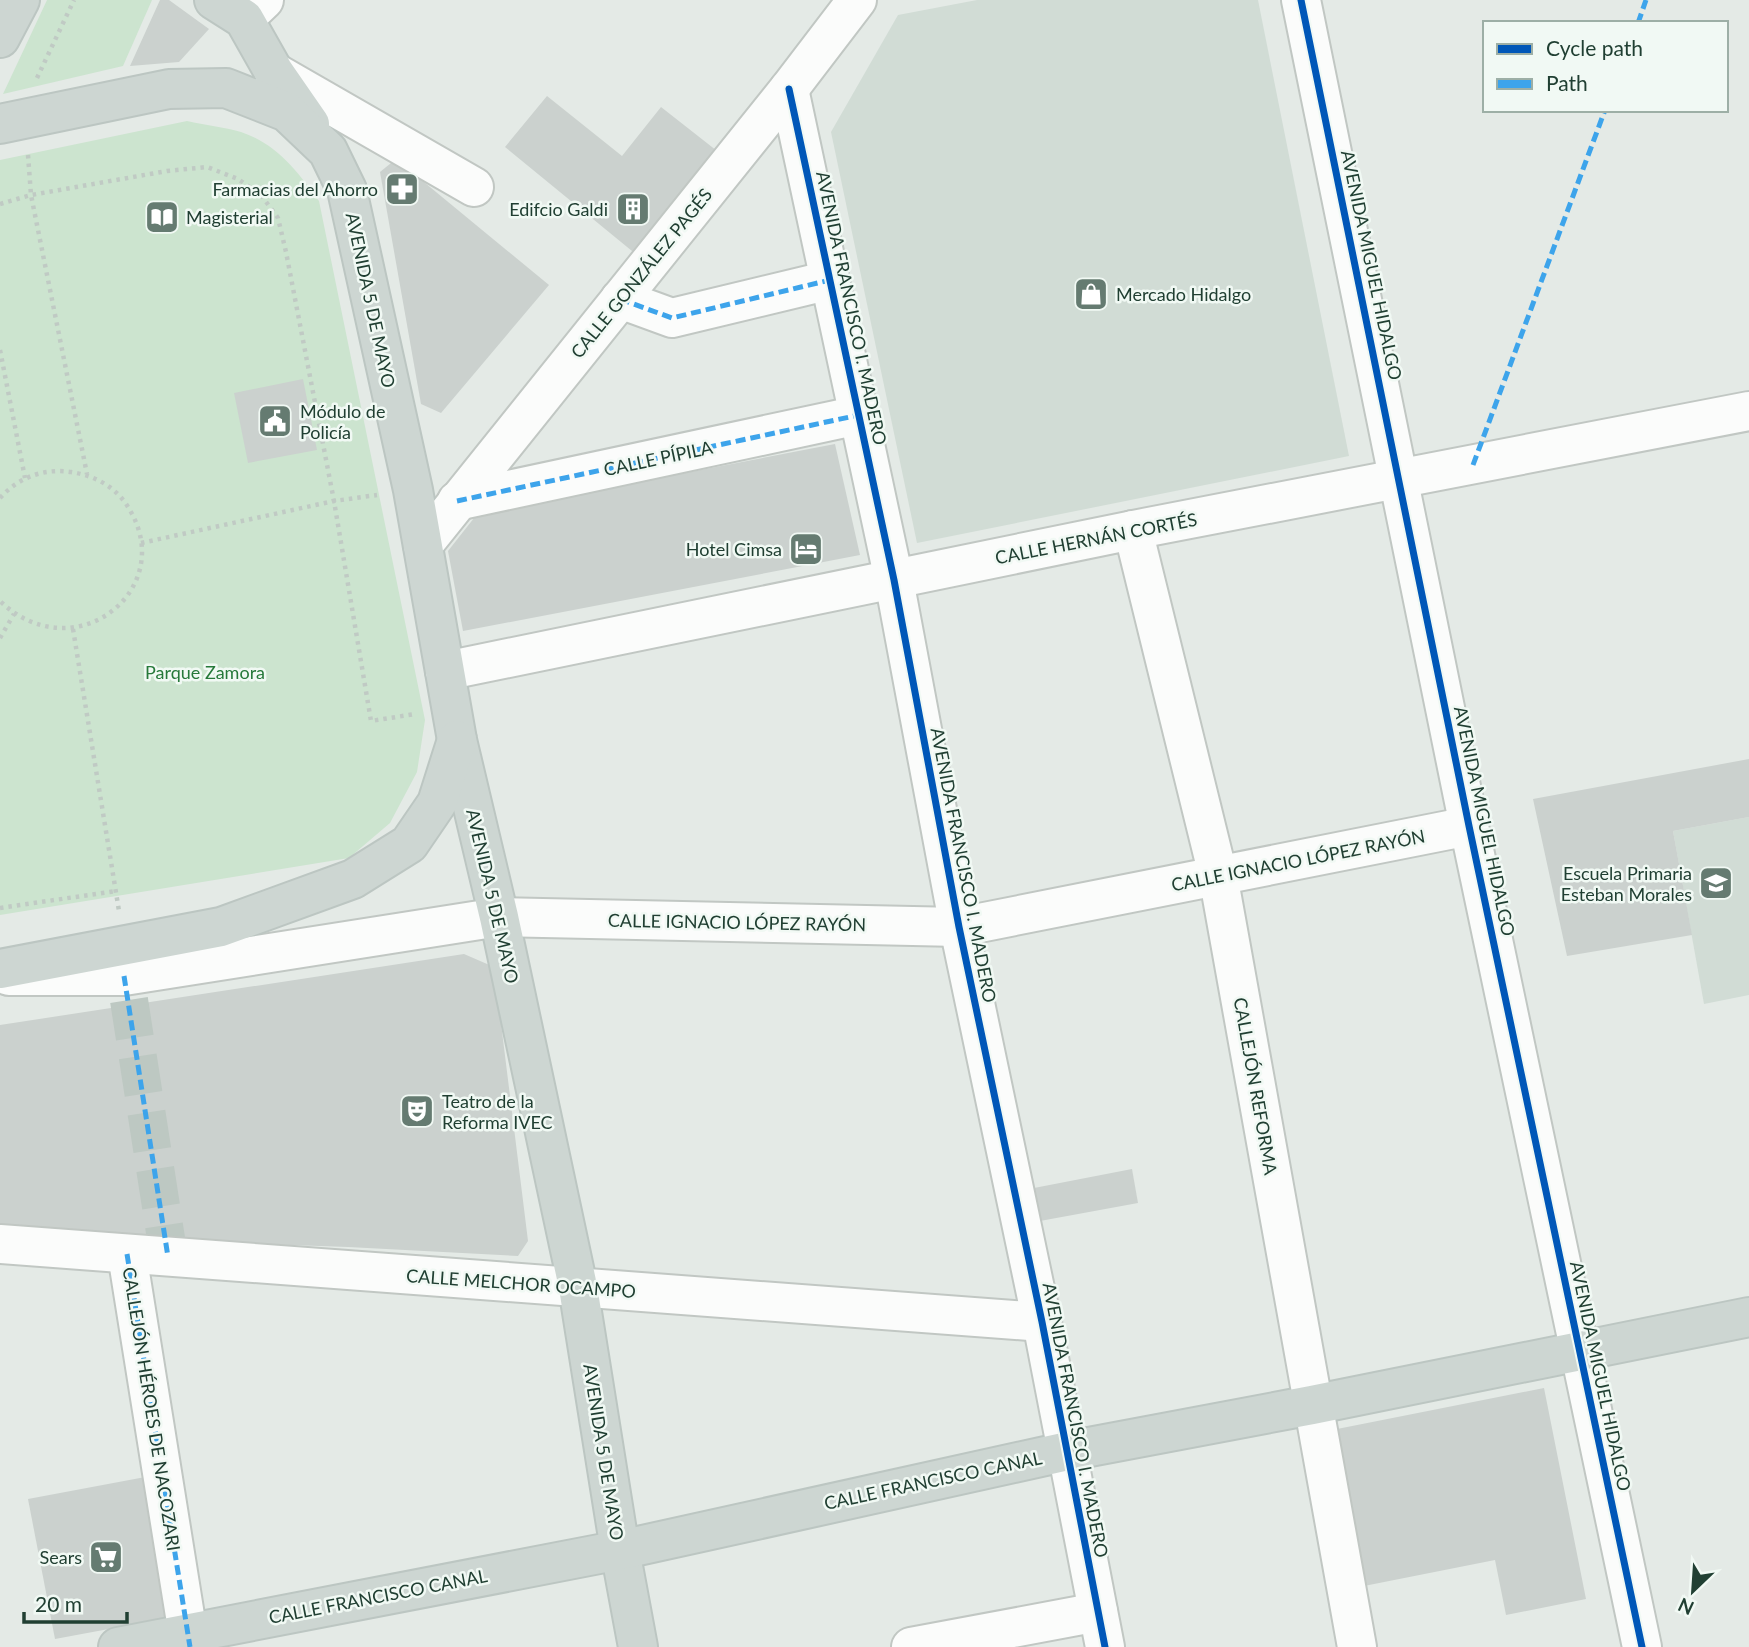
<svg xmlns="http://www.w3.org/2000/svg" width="1749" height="1647" font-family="Lato,sans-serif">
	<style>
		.built { fill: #d1dcd5 }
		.green { fill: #cce4cf }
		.building { fill: #cbd1ce }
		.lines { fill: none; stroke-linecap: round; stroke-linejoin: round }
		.minor-tunnel { stroke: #bdc8c2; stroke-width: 38; stroke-dasharray: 38 19; stroke-linecap: butt }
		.minor-casing { stroke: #c1c7c3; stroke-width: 42 }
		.major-casing { stroke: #bcc6c2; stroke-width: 42 }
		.path { stroke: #c0cac4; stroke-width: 4.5; stroke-dasharray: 3.5 5; stroke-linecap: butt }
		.minor { stroke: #fbfcfb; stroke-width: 38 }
		.major { stroke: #cdd6d2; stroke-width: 38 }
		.quiet { stroke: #3da4eb; stroke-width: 5; stroke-dasharray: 10 5; stroke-linecap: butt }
		.cycleway-casing { stroke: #f1f9f4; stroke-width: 11 }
		.cycleway { stroke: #0057b8; stroke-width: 7 }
		.labels { text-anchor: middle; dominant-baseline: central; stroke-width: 5; stroke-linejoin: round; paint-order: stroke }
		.poi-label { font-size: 18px; fill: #203f32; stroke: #f1f9f4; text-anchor: end }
		.street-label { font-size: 18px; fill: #203f32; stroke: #f1f9f4 }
		.park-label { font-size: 18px; fill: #26793a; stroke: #f1f9f4 }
	</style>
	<rect width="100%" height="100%" fill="#e4eae6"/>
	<!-- built -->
	<g class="built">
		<polygon points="977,0 1258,0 1349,456 917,543 831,132 898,15"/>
		<polygon points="1749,817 1749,995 1704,1004 1673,831"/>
	</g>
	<!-- green -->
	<g class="green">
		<polygon points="47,0 152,0 123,66 3,94"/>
		<path d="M187,121C205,125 224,127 241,132C277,144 298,172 319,201L425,720L417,772L390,823L349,858L0,915V160Z"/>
	</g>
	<!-- building -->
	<g class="building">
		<polygon points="160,0 169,0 209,29 179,62 130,66"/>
		<polygon points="547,96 622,156 661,107 726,158 643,260 505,147"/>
		<polygon points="396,159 549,285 441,413 421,404 380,172"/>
		<polygon points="303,379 317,450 248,463 234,393"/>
		<polygon points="835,444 860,555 463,631 448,551 478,513"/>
		<polygon points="1749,759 1749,817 1673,831 1692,935 1567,956 1533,799"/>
		<polygon points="464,954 494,967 528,1241 518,1256 348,1247 0,1235 0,1025"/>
		<polygon points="1132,1169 1138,1203 1040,1221 1034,1188"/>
		<polygon points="1544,1388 1586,1599 1506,1615 1495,1560 1364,1586 1332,1430"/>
		<polygon points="156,1475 184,1615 55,1639 28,1499"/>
	</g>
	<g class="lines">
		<!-- minor-tunnel -->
		<polyline class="minor-tunnel" points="129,1000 167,1245"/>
		<!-- minor casing -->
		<g class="minor-casing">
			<g id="minor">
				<polyline points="1301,0 1469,826 1642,1647"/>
				<polyline points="244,19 264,0"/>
				<polyline points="274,72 474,187"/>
				<polyline points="789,89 894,580 959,927 1042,1322 1105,1647"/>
				<polyline points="620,299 672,318 830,280"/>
				<polyline points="457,501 859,415"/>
				<polyline points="1133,530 1218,875 1357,1647"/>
				<polyline points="423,545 789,89 857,0"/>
				<polyline points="445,671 1133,530 1749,411"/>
				<polyline points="9,976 124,976 499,917 959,927 1469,826"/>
				<polyline points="0,1244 1042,1322"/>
				<polyline points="127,1254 190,1647"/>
				<polyline points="911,1647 1098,1612"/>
			</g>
		</g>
		<!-- major casing -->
		<g class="major-casing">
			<g id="major">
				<polyline points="214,0 244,19 274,72 310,124"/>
				<polyline points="0,38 20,0"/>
				<polyline points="0,124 169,89 226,88 287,112 328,151 347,190 413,490 457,740 499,917 578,1287 620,1550 638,1647"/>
				<polyline points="0,969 221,927 353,879 409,844 437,803 457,740"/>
				<polyline points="118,1647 620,1550 1068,1451 1312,1405 1749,1317"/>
			</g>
		</g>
		<!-- path -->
		<g class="path">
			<polyline points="37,78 74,0"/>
			<polyline points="28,155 31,195 87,474"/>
			<polyline points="0,204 31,195 167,171 207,167 238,179 261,195 278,218 286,252 334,501 371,721 415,714"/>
			<polyline points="0,350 25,478"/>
			<path d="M0,498C19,477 44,468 71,472C97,476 118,488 131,512C176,592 73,671 0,601"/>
			<polyline points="141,543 334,501 377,495"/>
			<polyline points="73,629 119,911"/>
			<polyline points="0,638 14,614"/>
			<polyline points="0,908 116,891"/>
		</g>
		<!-- minor -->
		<use href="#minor" class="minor"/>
		<!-- major -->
		<use href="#major" class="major"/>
		<!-- quiet -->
		<g class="quiet">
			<polyline points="1638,23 1646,0"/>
			<polyline points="620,299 672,318 830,280"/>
			<polyline points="1473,465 1605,110"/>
			<polyline points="457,501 859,415"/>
			<polyline points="124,976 168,1257"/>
			<polyline points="127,1254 190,1647"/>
		</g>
		<!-- cycleway casing -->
		<g class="cycleway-casing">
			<g id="cycleway">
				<polyline points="1301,0 1469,826 1642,1647"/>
				<polyline points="789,89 894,580 959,927 1042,1322 1105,1647"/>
			</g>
		</g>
		<!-- cycleway -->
		<use href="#cycleway" class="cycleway"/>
	</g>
	<!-- icons -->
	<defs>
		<g id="pharmacy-square" transform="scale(1.75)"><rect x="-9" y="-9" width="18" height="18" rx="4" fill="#657b71" stroke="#f1f9f4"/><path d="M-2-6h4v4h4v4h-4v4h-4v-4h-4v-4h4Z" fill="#fff"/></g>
		<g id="building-square" transform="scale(1.75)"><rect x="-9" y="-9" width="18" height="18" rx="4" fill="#657b71" stroke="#f1f9f4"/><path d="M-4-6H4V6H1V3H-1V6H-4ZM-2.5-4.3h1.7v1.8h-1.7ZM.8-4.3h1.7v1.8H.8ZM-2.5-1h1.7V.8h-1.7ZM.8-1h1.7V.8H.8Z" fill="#fff"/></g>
		<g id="library-square" transform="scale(1.75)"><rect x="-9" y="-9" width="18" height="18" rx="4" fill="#657b71" stroke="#f1f9f4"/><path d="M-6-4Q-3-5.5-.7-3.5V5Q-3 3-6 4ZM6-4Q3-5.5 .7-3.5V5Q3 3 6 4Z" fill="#fff"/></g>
		<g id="shop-square" transform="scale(1.75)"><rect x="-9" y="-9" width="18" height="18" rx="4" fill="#657b71" stroke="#f1f9f4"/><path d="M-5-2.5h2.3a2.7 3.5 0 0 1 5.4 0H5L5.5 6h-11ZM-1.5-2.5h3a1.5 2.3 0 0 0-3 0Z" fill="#fff"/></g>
		<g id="civic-square" transform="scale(1.75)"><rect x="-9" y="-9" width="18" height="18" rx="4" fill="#657b71" stroke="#f1f9f4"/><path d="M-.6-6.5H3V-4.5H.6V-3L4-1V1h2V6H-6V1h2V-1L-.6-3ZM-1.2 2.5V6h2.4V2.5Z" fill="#fff"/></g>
		<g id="hotel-square" transform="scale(1.75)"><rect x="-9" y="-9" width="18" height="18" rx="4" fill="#657b71" stroke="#f1f9f4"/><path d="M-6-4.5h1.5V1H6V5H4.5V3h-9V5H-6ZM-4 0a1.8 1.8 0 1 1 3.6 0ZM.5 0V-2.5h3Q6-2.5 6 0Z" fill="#fff"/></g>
		<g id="school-square" transform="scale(1.75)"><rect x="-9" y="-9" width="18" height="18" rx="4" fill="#657b71" stroke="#f1f9f4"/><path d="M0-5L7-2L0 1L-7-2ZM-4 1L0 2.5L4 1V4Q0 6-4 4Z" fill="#fff"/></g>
		<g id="theatre-square" transform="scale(1.75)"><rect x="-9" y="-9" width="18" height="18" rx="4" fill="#657b71" stroke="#f1f9f4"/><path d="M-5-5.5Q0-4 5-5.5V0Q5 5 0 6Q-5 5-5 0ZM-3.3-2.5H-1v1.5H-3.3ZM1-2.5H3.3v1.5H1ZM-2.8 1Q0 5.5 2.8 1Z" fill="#fff"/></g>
		<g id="supermarket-square" transform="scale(1.75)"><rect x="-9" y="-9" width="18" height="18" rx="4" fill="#657b71" stroke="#f1f9f4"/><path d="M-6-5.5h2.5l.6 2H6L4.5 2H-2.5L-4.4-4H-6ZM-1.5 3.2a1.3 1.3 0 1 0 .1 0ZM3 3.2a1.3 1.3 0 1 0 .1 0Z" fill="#fff"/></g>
	</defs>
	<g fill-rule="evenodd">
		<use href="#pharmacy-square" x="402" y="189"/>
		<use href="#building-square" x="633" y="209"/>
		<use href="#library-square" x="162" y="217"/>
		<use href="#shop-square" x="1091" y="294"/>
		<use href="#civic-square" x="275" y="421"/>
		<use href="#hotel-square" x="806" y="549"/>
		<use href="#school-square" x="1716" y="883"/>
		<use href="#theatre-square" x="417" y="1111"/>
		<use href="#supermarket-square" x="106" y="1557"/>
	</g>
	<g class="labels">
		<!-- poi labels -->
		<g class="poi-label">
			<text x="378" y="189">Farmacias del Ahorro</text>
			<text x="608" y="209">Edifcio Galdi</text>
			<text x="186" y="217" text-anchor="start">Magisterial</text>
			<text x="1116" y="294" text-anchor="start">Mercado Hidalgo</text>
			<text x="300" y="411" text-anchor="start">Módulo de<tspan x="300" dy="21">Policía</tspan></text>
			<text x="782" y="549">Hotel Cimsa</text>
			<text x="1692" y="873">Escuela Primaria<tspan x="1692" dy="21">Esteban Morales</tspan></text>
			<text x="442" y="1101" text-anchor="start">Teatro de la<tspan x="442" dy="21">Reforma IVEC</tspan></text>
			<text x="82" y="1557">Sears</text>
		</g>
		<!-- street labels -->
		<g class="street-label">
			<text transform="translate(1372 265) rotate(78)">AVENIDA MIGUEL HIDALGO</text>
			<text transform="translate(641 273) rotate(-51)">CALLE GONZÁLEZ PAGÉS</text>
			<text transform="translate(371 300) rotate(78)">AVENIDA 5 DE MAYO</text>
			<text transform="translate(852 308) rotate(78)">AVENIDA FRANCISCO I. MADERO</text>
			<text transform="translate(658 458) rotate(-12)">CALLE PÍPILA</text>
			<text transform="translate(1096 538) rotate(-11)">CALLE HERNÁN CORTÉS</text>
			<text transform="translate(1485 821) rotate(78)">AVENIDA MIGUEL HIDALGO</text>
			<text transform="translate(1298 860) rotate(-11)">CALLE IGNACIO LÓPEZ RAYÓN</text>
			<text transform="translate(964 865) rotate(79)">AVENIDA FRANCISCO I. MADERO</text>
			<text transform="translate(493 896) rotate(77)">AVENIDA 5 DE MAYO</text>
			<text transform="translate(737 922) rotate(1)">CALLE IGNACIO LÓPEZ RAYÓN</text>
			<text transform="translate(1256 1086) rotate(80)">CALLEJÓN REFORMA</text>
			<text transform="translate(521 1283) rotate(4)">CALLE MELCHOR OCAMPO</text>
			<text transform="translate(1601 1376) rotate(78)">AVENIDA MIGUEL HIDALGO</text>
			<text transform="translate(152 1409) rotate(81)">CALLEJÓN HÉROES DE NACOZARI</text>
			<text transform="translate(1076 1420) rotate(79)">AVENIDA FRANCISCO I. MADERO</text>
			<text transform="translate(604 1452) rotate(81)">AVENIDA 5 DE MAYO</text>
			<text transform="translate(933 1480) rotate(-12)">CALLE FRANCISCO CANAL</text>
			<text transform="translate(378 1596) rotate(-11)">CALLE FRANCISCO CANAL</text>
		</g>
		<!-- park labels -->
		<g class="park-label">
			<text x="205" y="672">Parque Zamora</text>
		</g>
	</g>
	<!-- legend -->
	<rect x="1483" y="21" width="245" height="91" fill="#f1f9f4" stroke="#9dafa6" stroke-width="2"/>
	<rect x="1497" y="44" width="35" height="10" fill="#0057b8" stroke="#9dafa6" stroke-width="2"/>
	<text x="1546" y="56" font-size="21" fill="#203f32">Cycle path</text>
	<rect x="1497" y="79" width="35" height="10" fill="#3da4eb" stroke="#9dafa6" stroke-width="2"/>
	<text x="1546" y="91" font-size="21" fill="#203f32">Path</text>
	<!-- north arrow -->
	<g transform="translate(1693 1591) rotate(205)" stroke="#f1f9f4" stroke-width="5" paint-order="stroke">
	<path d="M0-5L12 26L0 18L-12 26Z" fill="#203f32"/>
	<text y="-10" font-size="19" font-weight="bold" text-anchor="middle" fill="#203f32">N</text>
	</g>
	<!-- scale -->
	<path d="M24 1612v10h103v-10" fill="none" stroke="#203f32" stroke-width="3.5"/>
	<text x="35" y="1612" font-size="21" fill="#203f32" stroke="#f1f9f4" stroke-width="5" paint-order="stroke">20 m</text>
</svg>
